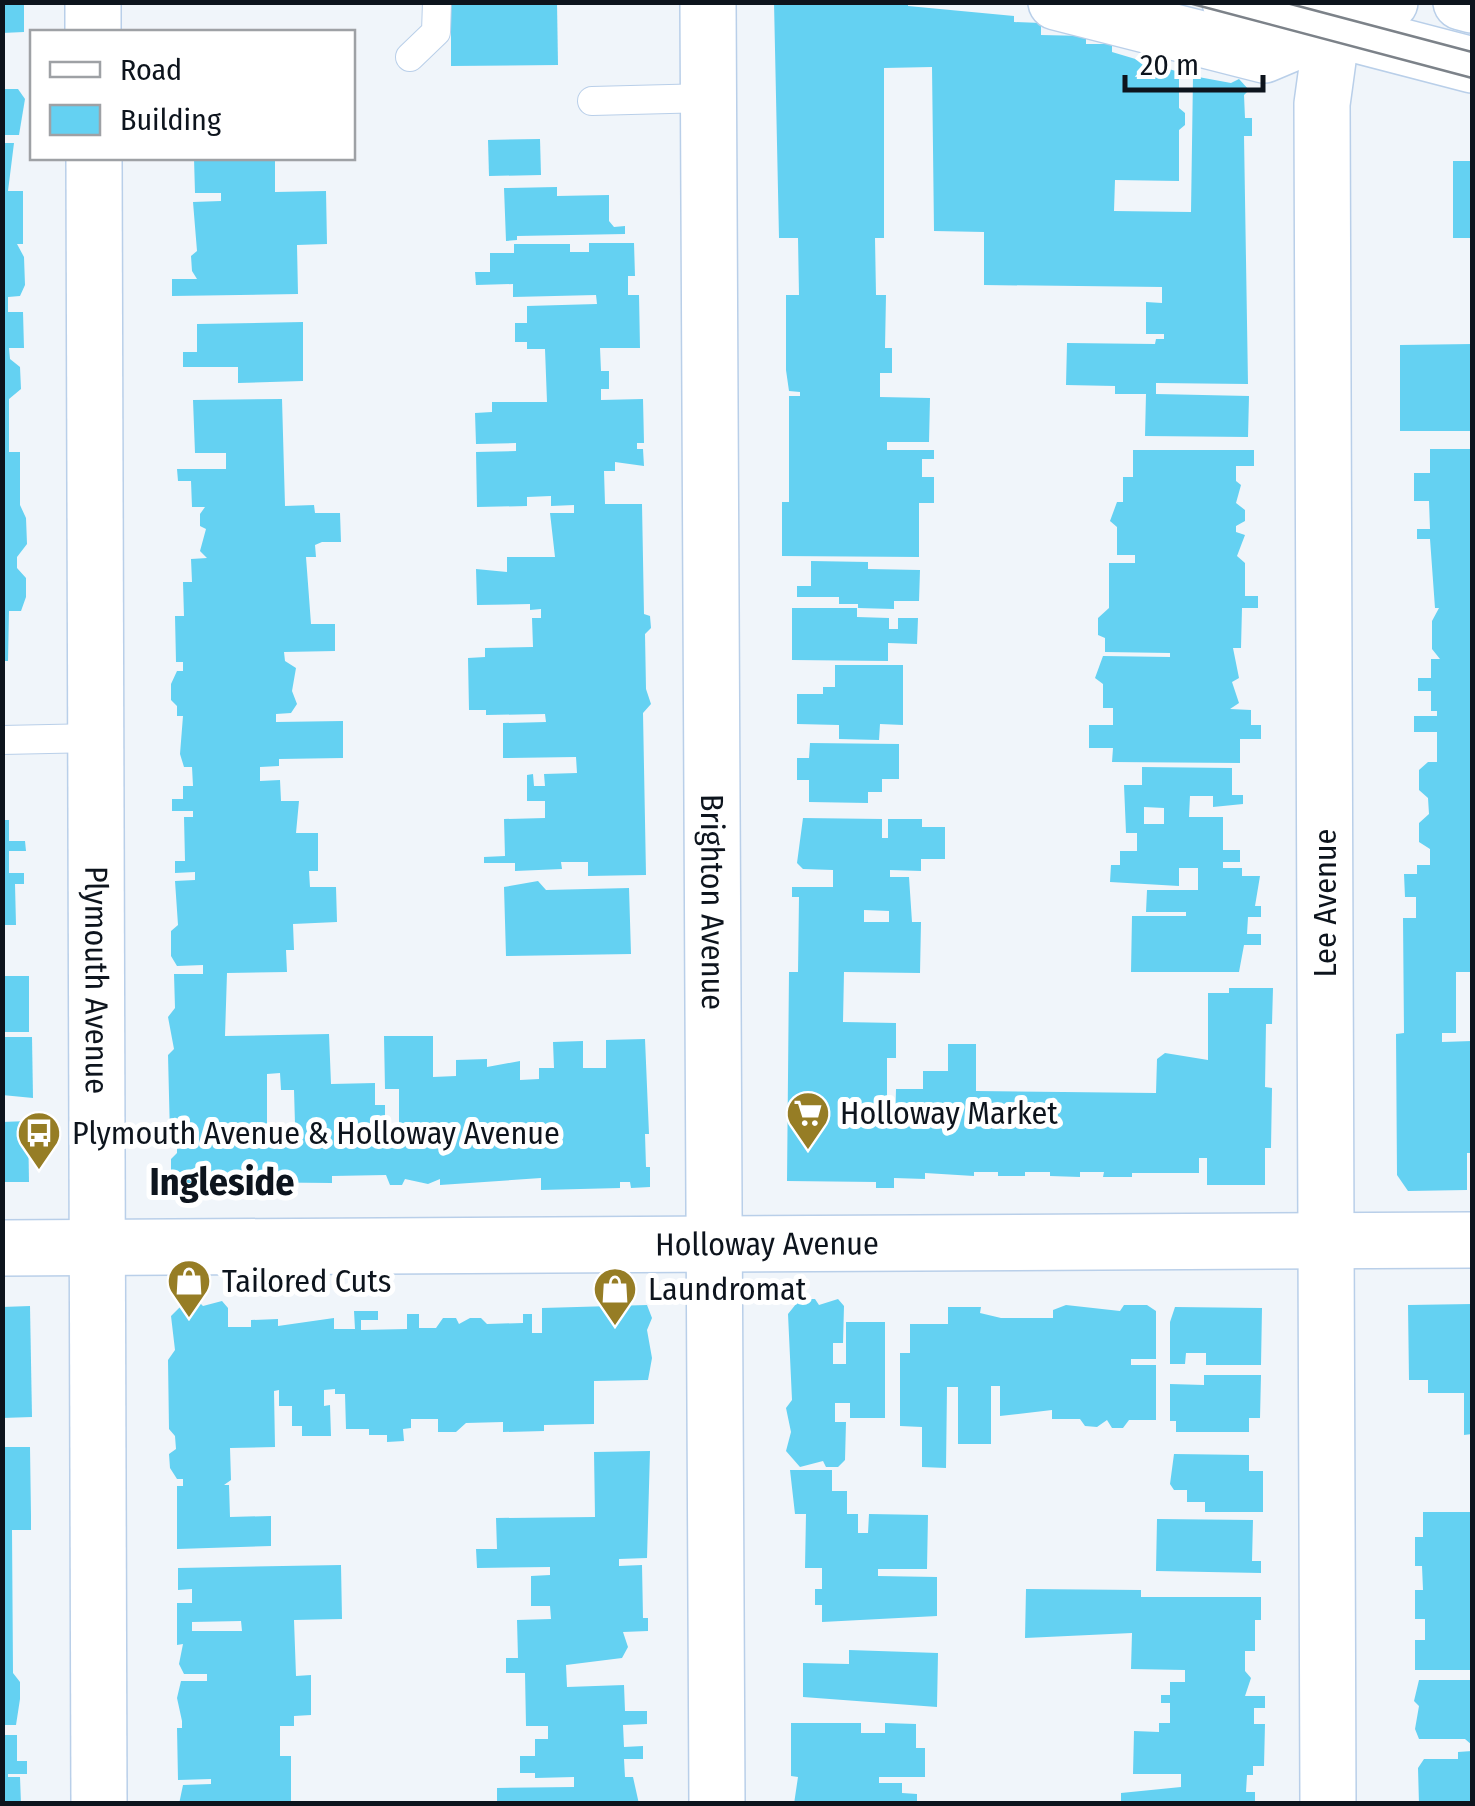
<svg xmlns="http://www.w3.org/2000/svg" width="1475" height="1806" font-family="'Fira Sans Condensed',sans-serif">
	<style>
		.building { fill: #64d1f2; fill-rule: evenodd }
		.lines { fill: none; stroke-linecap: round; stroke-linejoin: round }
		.service-casing { stroke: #b9cfe9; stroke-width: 30 }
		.minor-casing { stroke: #b9cfe9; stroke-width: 58 }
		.tertiary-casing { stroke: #b9cfe9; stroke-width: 58 }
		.secondary-casing { stroke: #b9cfe9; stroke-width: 58 }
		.service { stroke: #fff; stroke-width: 28 }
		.minor { stroke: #fff; stroke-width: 55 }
		.tertiary { stroke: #fff; stroke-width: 55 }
		.secondary { stroke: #fff; stroke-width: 55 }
		.tram { stroke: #7c8289; stroke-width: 2.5 }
		.labels { text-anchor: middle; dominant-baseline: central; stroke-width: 10; stroke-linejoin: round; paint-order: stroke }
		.street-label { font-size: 32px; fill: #0d141d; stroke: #fff }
		.poi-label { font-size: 32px; fill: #0d141d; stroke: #fff; text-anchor: start }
		.quarter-label { font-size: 38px; font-weight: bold; fill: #0d141d; stroke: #fff }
	</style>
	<rect width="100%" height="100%" fill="#f0f5fa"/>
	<!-- building -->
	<g class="building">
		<polygon points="2,2 24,2 24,32 2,33"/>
		<polygon points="451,2 557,2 558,65 451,66"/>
		<polygon points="774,2 908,2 908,6 1014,16 1014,22 1041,23 1041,35 1086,36 1086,44 1112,44 1112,52 1179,72 1179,108 1185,113 1185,125 1179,130 1179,181 1115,180 1114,211 1191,212 1193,76 1231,83 1239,79 1249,90 1244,95 1245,118 1252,118 1252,136 1244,136 1248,384 1156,383 1156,394 1249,396 1248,437 1145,436 1146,394 1115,394 1115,386 1066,385 1067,343 1155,344 1156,339 1164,339 1164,334 1146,334 1146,302 1162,303 1162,287 984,285 984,232 934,231 932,67 884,68 884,238 875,238 876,295 886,295 885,348 892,348 892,373 880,373 880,397 930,398 929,442 887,442 887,450 934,450 934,459 922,459 922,477 934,477 934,503 919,503 919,557 782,556 782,502 789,502 789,396 800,396 800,392 789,391 786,370 786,295 799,295 798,238 779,238"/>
		<polygon points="2,89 18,89 25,99 19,135 2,135"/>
		<polygon points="540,139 541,175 489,176 488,140"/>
		<polygon points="2,143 14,143 8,191 23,191 23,244 17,244 24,257 25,285 20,296 8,297 8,312 23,312 24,348 9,348 10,359 20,367 21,389 9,399 9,452 20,452 20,505 26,518 27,544 17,557 17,568 26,578 26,597 21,611 9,611 8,661 2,661"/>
		<polygon points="194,158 275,158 275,192 326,191 327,244 297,245 298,294 172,296 172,279 197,279 192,271 191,256 197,251 193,202 221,201 221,193 195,193"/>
		<rect x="1453" y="161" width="19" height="77"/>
		<polygon points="557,187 557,196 609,195 609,221 614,227 625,226 625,234 517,236 517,240 506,241 504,188"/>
		<polygon points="589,243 634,243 635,276 628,276 628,295 639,295 640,348 600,348 601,371 609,371 609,389 601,389 601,400 643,399 644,443 637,443 637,449 643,449 644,466 615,462 615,471 604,471 605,504 642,504 644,614 650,616 651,628 645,634 646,689 651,704 643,713 646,875 588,876 588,862 561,862 562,869 515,871 515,863 484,863 484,857 505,856 504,819 545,818 545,801 527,801 527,775 533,774 534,786 545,786 544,774 577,773 576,757 503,758 503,723 546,722 545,714 486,715 486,710 469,710 468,658 485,657 485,648 533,647 532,618 541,618 541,609 530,610 530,604 477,605 476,569 507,572 507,557 555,557 550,513 574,513 574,505 551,506 551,496 527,497 527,506 477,507 476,452 516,451 516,443 476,444 475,413 492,412 492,402 547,402 545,349 527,349 527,342 515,342 515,323 527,323 527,306 597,304 596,295 513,297 513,284 476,285 475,272 490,272 490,253 514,253 514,244 570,244 570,252 589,252"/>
		<polygon points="303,322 303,381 238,383 238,367 183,367 183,352 197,352 197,324"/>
		<polygon points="1472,344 1472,431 1400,431 1400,345"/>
		<path d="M282,399L285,506L314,505L315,513H340L341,542H322L315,545L316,557H306L311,624H335V651L284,652L285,661L296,668L292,691L297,704L291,713L276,714V722L343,721V758L279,759V766L260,767V781L280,780L281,801H299L296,833H318V871H309L310,887H336L337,922L293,924L294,950H286L287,972L227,973L225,1036L329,1034L331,1084L375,1083V1105H385V1138L399,1137V1089H385L384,1036H433V1077L456,1076V1060L487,1059V1067L520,1061V1080L539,1079V1068H554L553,1042L583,1041V1068H606V1040L645,1039L649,1134H645L646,1167H650V1187L631,1188L630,1182H620V1188L541,1190V1178L440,1185V1179L428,1184L405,1179L402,1185H390L386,1175L332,1176V1183L228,1182L223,1191H212L209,1185L184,1191L171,1176V1159L177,1153V1142L170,1136L168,1055L174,1049L168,1017L175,1008L174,974H203V965L177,966L171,956V931L178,925L175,881L195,880V872L175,873V861H185L184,817H193V811H172V799H183V786H193L192,767H184L180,754L183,716H177V706L171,700V684L177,671H183V662H176L175,616H184L183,582H192L191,559L207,558L200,551L206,529L200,526V514L205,507H192L191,481H178L177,469H226V453H195L193,400ZM280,1073L281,1090H294L295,1124H267V1074Z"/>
		<polygon points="1430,449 1472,449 1472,972 1456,972 1456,1033 1442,1033 1442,1042 1472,1041 1472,1153 1467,1153 1467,1190 1408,1191 1397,1175 1396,1034 1404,1033 1403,918 1416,918 1416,897 1405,897 1404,874 1417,874 1417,865 1430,865 1430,849 1419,842 1419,823 1429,814 1428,798 1419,790 1419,770 1428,762 1437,762 1437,732 1414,732 1414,716 1437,716 1437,711 1431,711 1431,691 1418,691 1418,678 1431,678 1431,659 1440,659 1432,649 1432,621 1439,608 1435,608 1430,539 1417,539 1417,529 1430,529 1429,501 1414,501 1414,473 1430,473"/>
		<polygon points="1133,450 1254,450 1254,466 1236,466 1236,481 1241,485 1236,503 1245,510 1245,521 1236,526 1236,532 1245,535 1237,556 1245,563 1245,596 1258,596 1258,608 1242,608 1241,648 1233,648 1239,678 1232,682 1239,703 1230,709 1251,710 1251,725 1261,725 1261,739 1240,739 1240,763 1112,762 1113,748 1089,748 1089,725 1113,725 1113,708 1103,708 1103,684 1095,678 1103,656 1170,657 1170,653 1105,652 1105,638 1098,635 1098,618 1109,608 1109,563 1135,563 1135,555 1117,555 1117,527 1110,521 1117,502 1123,502 1123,477 1133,477"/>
		<polygon points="811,561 868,562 868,569 920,570 919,601 894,601 894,609 858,608 858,604 839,604 839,597 797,597 797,586 811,586"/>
		<polygon points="792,608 857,608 857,617 889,618 889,629 898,629 898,618 918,618 917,644 888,643 888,661 792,660"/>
		<polygon points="835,665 903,665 903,725 880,724 879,740 839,739 839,725 797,724 797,694 823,694 823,687 835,687"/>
		<polygon points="810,743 899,744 899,779 882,779 882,792 868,792 868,803 809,802 809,780 797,780 797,758 809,758"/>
		<path d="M1142,767L1232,768V795H1243V804L1213,807V796H1190L1189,817H1223V850H1240V862H1223V868H1242V876H1260L1255,906H1261V917H1248L1247,934H1261V945H1244L1239,972H1131L1132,916H1186V912H1146L1147,890H1198V868H1179V886L1110,882L1111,865H1120V851H1137V833H1126L1124,785H1142ZM1144,807L1164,808V824H1144Z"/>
		<path d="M803,818L882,819V838H888V819H922V827H945V859H921V871L890,870V877H909L912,922H921L920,973L844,972L843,1022L896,1023V1058H887V1128H895L896,1089H923V1071H948V1044H976V1091L1156,1093L1157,1059L1165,1053L1208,1060V993H1229V988H1273L1272,1024H1266L1265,1087L1272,1088L1271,1148H1265V1185H1207V1158H1199V1173H1132V1177H1103L1104,1172H1080V1177L1050,1176V1172H1025V1176H998V1172H974V1176L925,1173V1179L894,1178V1188H876V1182L787,1181L789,972H798L799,897H792V887H833V870L803,869L797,863ZM864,910L889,911V922H864Z"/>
		<polygon points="2,820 9,820 9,841 25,841 26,851 9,851 9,873 24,873 24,884 15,884 16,925 2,925"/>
		<polygon points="538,881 546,890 629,888 631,954 506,956 504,887"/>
		<rect x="2" y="976" width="27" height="56"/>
		<polygon points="2,1037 32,1037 33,1098 2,1095"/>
		<polygon points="28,1121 29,1182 2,1182 2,1122"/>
		<polygon points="800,1299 815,1299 819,1305 838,1299 844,1306 843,1343 833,1343 833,1364 846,1364 846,1322 885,1322 885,1418 850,1418 850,1403 835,1403 835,1422 846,1422 845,1460 838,1467 826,1467 823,1461 800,1467 786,1451 791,1432 786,1408 792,1400 788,1314"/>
		<polygon points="186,1301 198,1301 203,1306 222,1301 228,1308 228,1327 251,1327 251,1320 278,1319 278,1326 334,1318 334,1329 355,1329 354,1311 378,1311 378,1320 361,1320 361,1330 407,1329 407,1314 419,1314 419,1328 436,1328 443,1318 456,1318 459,1324 470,1318 481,1318 487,1324 523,1323 523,1314 532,1314 532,1333 542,1333 542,1308 647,1305 652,1318 647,1330 652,1358 648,1380 594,1381 594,1424 544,1425 544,1431 503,1432 503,1422 466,1423 456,1432 438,1432 438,1419 411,1419 411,1428 403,1429 404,1441 387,1442 387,1435 369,1435 369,1429 346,1429 345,1394 335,1394 335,1389 324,1390 324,1406 330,1405 331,1436 302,1436 302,1426 292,1426 292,1406 279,1406 279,1390 274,1391 275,1447 230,1448 231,1480 224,1485 229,1485 230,1517 271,1516 271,1546 177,1549 177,1486 183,1486 183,1479 177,1479 170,1468 169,1454 176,1449 175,1436 169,1429 168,1360 175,1350 171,1316"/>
		<polygon points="1472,1304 1472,1434 1464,1435 1464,1393 1428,1393 1428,1380 1409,1380 1408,1305"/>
		<polygon points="1066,1305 1120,1311 1124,1305 1147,1305 1156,1311 1156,1359 1131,1359 1131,1365 1156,1365 1156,1420 1129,1420 1123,1428 1112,1428 1107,1420 1097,1427 1085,1426 1080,1419 1052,1419 1052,1410 1000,1416 1000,1386 991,1386 991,1444 958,1444 958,1387 947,1387 946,1468 922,1467 922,1427 900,1426 900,1353 910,1353 910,1324 948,1324 948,1307 981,1307 980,1313 1001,1318 1053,1318 1053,1310"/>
		<polygon points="30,1306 32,1417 2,1418 2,1307"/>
		<polygon points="1175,1307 1262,1308 1261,1365 1206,1365 1206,1353 1186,1353 1185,1364 1170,1364 1170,1322"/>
		<polygon points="1204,1375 1261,1375 1260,1418 1249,1418 1249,1432 1176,1432 1176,1421 1170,1421 1170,1384 1204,1385"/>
		<polygon points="2,1447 30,1447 31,1516 31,1530 12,1530 13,1673 20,1682 20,1699 16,1725 2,1725"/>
		<polygon points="650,1451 647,1558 619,1559 619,1566 642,1565 643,1618 648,1618 648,1631 623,1632 628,1647 622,1658 566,1665 567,1687 624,1685 625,1711 647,1711 647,1724 623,1725 624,1747 643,1746 643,1759 624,1759 625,1777 633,1777 639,1804 497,1804 497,1788 574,1787 574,1777 535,1778 535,1773 520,1773 520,1756 535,1756 535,1739 548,1739 548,1726 526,1726 525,1673 506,1673 506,1658 518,1658 517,1620 551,1619 550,1606 531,1606 531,1576 550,1575 550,1567 477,1568 476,1549 497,1549 496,1518 595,1517 594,1452"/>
		<polygon points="1174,1454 1249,1455 1249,1471 1263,1471 1263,1512 1205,1512 1205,1502 1187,1502 1187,1490 1174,1490 1170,1484"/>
		<polygon points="790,1470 832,1470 832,1491 847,1491 847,1514 858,1514 858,1533 868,1533 869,1514 928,1515 927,1569 878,1569 878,1576 937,1577 937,1616 822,1622 822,1605 815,1605 815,1589 822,1589 822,1568 805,1568 806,1514 795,1514"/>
		<polygon points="1423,1512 1472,1512 1472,1670 1415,1670 1415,1640 1425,1640 1425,1619 1415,1619 1415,1590 1423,1590 1422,1566 1415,1566 1415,1537 1423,1537"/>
		<polygon points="1157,1519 1253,1520 1252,1561 1261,1561 1261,1573 1156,1571"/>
		<path d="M341,1565L342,1619L294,1620L296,1676L311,1675V1715L294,1716V1726H280V1756H291V1804H179L183,1785L211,1784V1779L178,1780L177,1728H182V1721L177,1698L181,1681H207V1674H184L179,1664L183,1644L177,1645V1603H192V1589L178,1590V1568ZM241,1621L242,1631H192V1622Z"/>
		<polygon points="1026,1589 1141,1590 1141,1597 1261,1597 1261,1620 1255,1620 1255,1651 1245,1651 1245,1671 1251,1678 1245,1696 1265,1696 1265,1708 1254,1708 1254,1724 1265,1724 1264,1766 1253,1766 1253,1775 1247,1775 1246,1792 1255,1792 1255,1804 1121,1804 1121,1793 1181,1787 1181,1774 1133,1774 1134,1731 1159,1732 1159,1723 1170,1723 1170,1703 1161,1703 1161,1695 1170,1695 1170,1682 1185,1682 1185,1670 1131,1669 1132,1633 1025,1638"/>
		<polygon points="849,1650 938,1653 937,1707 803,1697 803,1663 849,1664"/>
		<polygon points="1419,1680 1472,1680 1472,1745 1465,1739 1419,1739 1415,1729 1419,1706 1414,1701"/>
		<polygon points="791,1723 861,1723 861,1733 885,1733 885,1723 916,1724 916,1748 925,1748 925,1777 879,1777 879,1783 902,1783 902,1793 917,1794 917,1804 794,1804 798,1777 791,1776"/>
		<polygon points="2,1735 17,1735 17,1761 27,1761 27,1774 8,1774 8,1777 20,1777 21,1804 2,1804"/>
		<polygon points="1472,1751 1472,1804 1419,1804 1418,1768 1424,1759 1458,1759 1458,1752"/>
	</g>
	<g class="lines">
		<!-- service casing -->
		<g class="service-casing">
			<g id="service">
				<polyline points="410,57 436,32 437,2"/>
				<polyline points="592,101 708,98"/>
				<polyline points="2,740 96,738"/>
			</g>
		</g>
		<!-- minor casing -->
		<g class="minor-casing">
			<g id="minor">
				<path id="s1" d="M708,2L717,1804"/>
				<path id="s2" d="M2,1248L1472,1240"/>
				<polyline points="1328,1804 1322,104 1336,2"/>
			</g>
		</g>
		<!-- tertiary casing -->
		<g class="tertiary-casing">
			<g id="tertiary">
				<polyline points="93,2 93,32"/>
				<path id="s3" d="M94,158L99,1804"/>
			</g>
		</g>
		<!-- secondary casing -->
		<g class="secondary-casing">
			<g id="secondary">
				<polyline points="1056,2 1264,55 1390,2"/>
				<polyline points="1230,2 1472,65"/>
				<polyline points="1461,2 1472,5"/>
			</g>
		</g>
		<!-- service -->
		<use href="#service" class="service"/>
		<!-- minor -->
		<use href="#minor" class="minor"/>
		<!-- tertiary -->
		<use href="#tertiary" class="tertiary"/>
		<!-- secondary -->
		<use href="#secondary" class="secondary"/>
		<!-- tram -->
		<g class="tram">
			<polyline points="1185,2 1472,78"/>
			<polyline points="1283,2 1472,52"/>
		</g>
	</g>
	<!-- icons -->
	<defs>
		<g id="supermarket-pin" transform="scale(2.25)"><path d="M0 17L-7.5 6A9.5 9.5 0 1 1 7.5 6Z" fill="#967d25" stroke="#fff"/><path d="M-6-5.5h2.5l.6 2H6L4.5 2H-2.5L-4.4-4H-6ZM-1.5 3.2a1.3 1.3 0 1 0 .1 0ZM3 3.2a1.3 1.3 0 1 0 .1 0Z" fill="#fff"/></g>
		<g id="bus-pin" transform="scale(2.25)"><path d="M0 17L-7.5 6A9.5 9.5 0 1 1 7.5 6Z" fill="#967d25" stroke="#fff"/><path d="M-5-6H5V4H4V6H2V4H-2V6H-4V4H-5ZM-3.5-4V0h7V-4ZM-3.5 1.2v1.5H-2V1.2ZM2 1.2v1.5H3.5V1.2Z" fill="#fff"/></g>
		<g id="shop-pin" transform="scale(2.25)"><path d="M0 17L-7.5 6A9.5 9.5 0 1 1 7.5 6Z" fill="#967d25" stroke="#fff"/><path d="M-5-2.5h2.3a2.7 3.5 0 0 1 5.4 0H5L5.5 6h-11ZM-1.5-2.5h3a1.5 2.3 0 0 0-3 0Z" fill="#fff"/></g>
	</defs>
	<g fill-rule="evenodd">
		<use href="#supermarket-pin" x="808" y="1113"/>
		<use href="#bus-pin" x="39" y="1133"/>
		<use href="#shop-pin" x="189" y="1281"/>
		<use href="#shop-pin" x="615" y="1289"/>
	</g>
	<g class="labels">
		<!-- street labels -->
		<g class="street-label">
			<text stroke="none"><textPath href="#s1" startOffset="900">Brighton Avenue</textPath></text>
			<text transform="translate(1325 903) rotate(-90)">Lee Avenue</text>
			<text stroke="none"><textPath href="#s3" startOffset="822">Plymouth Avenue</textPath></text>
			<text stroke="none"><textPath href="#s2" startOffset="765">Holloway Avenue</textPath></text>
		</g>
		<!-- poi labels -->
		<g class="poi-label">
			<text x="840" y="1113">Holloway Market</text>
			<text x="72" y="1133">Plymouth Avenue &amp; Holloway Avenue</text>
			<text x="222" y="1281">Tailored Cuts</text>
			<text x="648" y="1289">Laundromat</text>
		</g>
		<!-- quarter labels -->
		<g class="quarter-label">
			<text x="222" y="1182">Ingleside</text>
		</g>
	</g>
	<!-- border -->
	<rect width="1475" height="1806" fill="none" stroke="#0d141d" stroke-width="10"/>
	<!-- legend -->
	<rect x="30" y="30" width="325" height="130" fill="#ffffff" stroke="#9ea1a5" stroke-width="2.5"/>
	<rect x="50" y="62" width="50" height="15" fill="#ffffff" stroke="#9ea1a5" stroke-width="2.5"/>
	<text x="120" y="80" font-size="30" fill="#0d141d">Road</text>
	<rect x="50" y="105" width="50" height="30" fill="#64d1f2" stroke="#9ea1a5" stroke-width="2.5"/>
	<text x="120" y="130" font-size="30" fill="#0d141d">Building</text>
	<!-- scale -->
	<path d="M1125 75v15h138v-15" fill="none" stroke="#0d141d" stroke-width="5"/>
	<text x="1140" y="75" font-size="30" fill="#0d141d" stroke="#ffffff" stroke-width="8" paint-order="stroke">20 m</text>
</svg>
